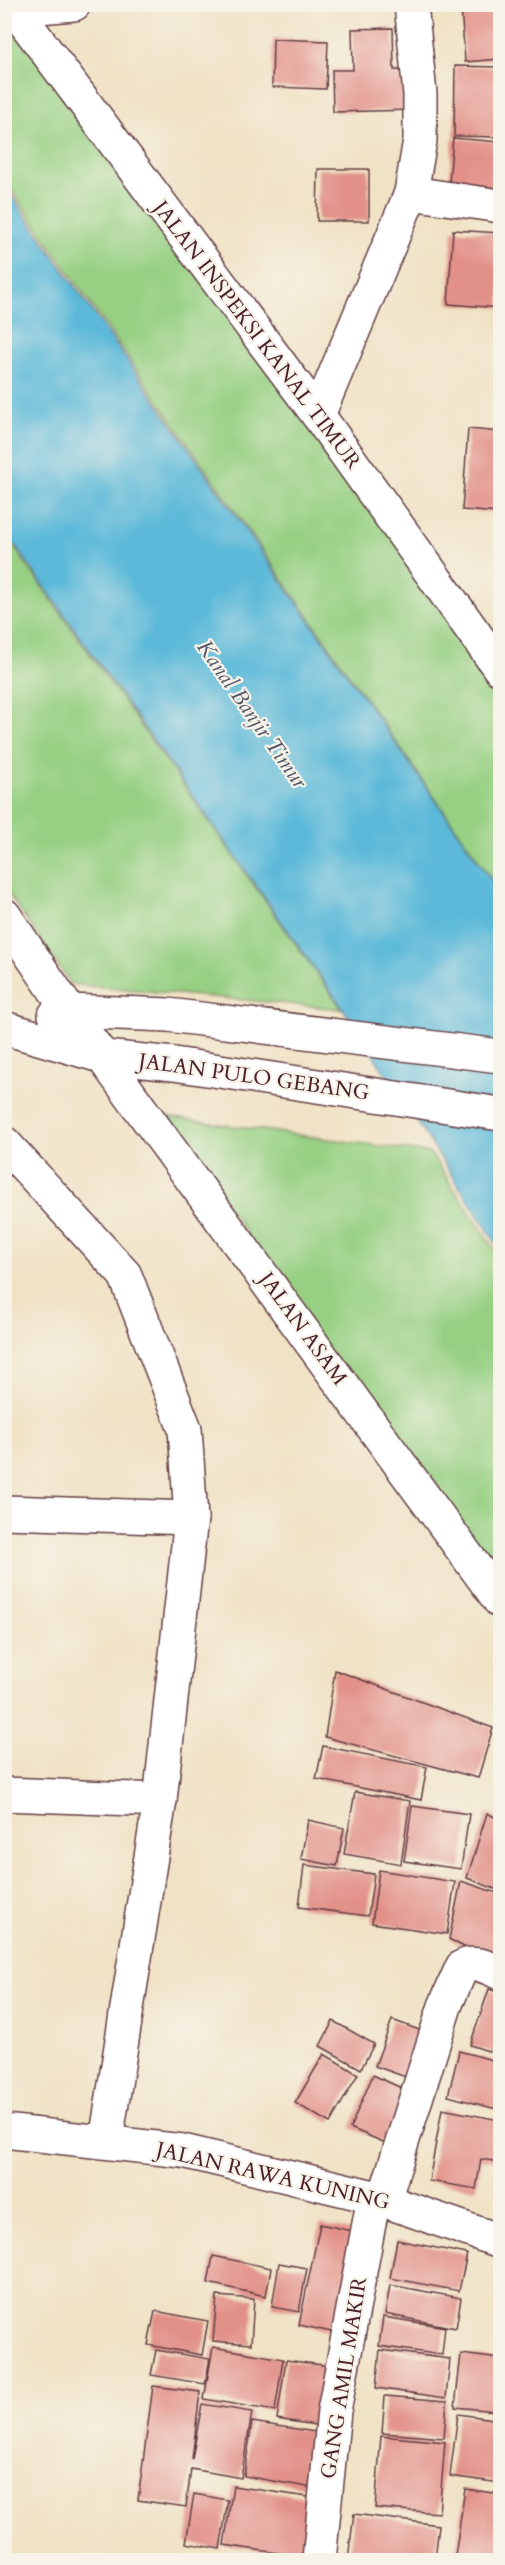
<svg xmlns="http://www.w3.org/2000/svg" width="505" height="2565" font-family="Cardo,serif">
	<style>
		.green { fill: #97d083; stroke: #707857; stroke-width: 1.5 }
		.water { fill: #5bb9d9; stroke: #526c82; stroke-width: 1.5 }
		.building { fill: #e29189 }
		.lines { fill: none; stroke-linecap: round; stroke-linejoin: round }
		.minor-casing { stroke: #633c42; stroke-width: 36 }
		.minor { stroke: #fff; stroke-width: 33 }
		.labels { text-anchor: middle; dominant-baseline: central; stroke-width: 4.5; stroke-linejoin: round; paint-order: stroke }
		.street-label { font-size: 21px; fill: #4a1f2b; stroke: #f7f3e8 }
		.water-label { font-size: 22px; font-style: italic; fill: #505568; stroke: #f7f3e8 }
	</style>
	<rect width="100%" height="100%" fill="#f7f3e8"/>
	<filter id="ink" filterUnits="userSpaceOnUse"><feTurbulence type="fractalNoise" baseFrequency=".0167" numOctaves="2"/><feDisplacementMap in="SourceGraphic" scale="12" xChannelSelector="R" yChannelSelector="G"/><feConvolveMatrix kernelMatrix="1 2 1 2 8 2 1 2 1" color-interpolation-filters="sRGB"/></filter>
	<filter id="wash" filterUnits="userSpaceOnUse"><feTurbulence type="fractalNoise" baseFrequency=".008" numOctaves="4" result="noise"/><feDisplacementMap in="SourceGraphic" scale="24" xChannelSelector="R" yChannelSelector="G"/><feGaussianBlur stdDeviation="1.35" result="paint"/><feColorMatrix in="noise" values="0 0 0 0 0 0 0 0 0 0 0 0 0 0 0 0 0 1.4 0 .05"/><feComposite in="paint" operator="in"/></filter>
	<g filter="url(#wash)">
		<rect width="100%" height="100%" fill="#f0e2c5"/>
		<!-- green -->
		<g class="green">
			<polygon points="4,5 500,672 500,891 5,181"/>
			<polygon points="4,533 342,1009 71,984 5,889"/>
			<polygon points="168,1117 430,1153 500,1257 500,1601 381,1434"/>
		</g>
		<!-- water -->
		<polygon class="water" points="4,185 500,892 500,1249 344,1010 5,531"/>
		<g id="blocks">
			<!-- building -->
			<g class="building">
				<polygon points="500,5 500,59 465,62 461,7"/>
				<polygon points="393,28 394,70 412,70 412,110 333,112 332,70 353,70 352,29"/>
				<polygon points="273,39 328,41 326,89 272,87"/>
				<polygon points="455,66 500,67 500,137 454,136"/>
				<polygon points="453,138 500,142 500,197 448,193"/>
				<polygon points="318,169 369,169 369,221 317,221"/>
				<polygon points="453,230 500,233 500,308 448,304"/>
				<polygon points="468,429 500,432 500,513 462,510"/>
				<polygon points="335,1670 493,1728 478,1778 325,1737"/>
				<polygon points="323,1746 427,1767 421,1800 316,1779"/>
				<polygon points="355,1792 410,1801 401,1864 344,1854"/>
				<polygon points="412,1806 469,1814 461,1869 404,1861"/>
				<polygon points="487,1813 500,1820 500,1891 467,1878"/>
				<polygon points="308,1820 344,1828 337,1866 301,1859"/>
				<polygon points="304,1865 374,1874 368,1916 299,1907"/>
				<polygon points="379,1870 455,1882 447,1934 372,1923"/>
				<polygon points="461,1881 500,1894 499,1966 449,1939"/>
				<polygon points="489,1989 500,1993 500,2055 470,2045"/>
				<polygon points="392,2020 433,2035 417,2081 375,2066"/>
				<polygon points="333,2021 374,2044 361,2069 320,2046"/>
				<polygon points="459,2051 500,2062 500,2110 448,2096"/>
				<polygon points="324,2054 358,2074 330,2123 295,2103"/>
				<polygon points="373,2075 410,2092 388,2144 350,2128"/>
				<polygon points="442,2109 500,2120 500,2162 481,2159 476,2189 429,2181"/>
				<polygon points="320,2224 361,2233 341,2334 299,2325"/>
				<polygon points="397,2240 467,2254 459,2291 390,2278"/>
				<polygon points="213,2256 271,2268 266,2296 208,2283"/>
				<polygon points="279,2263 307,2268 299,2312 272,2307"/>
				<polygon points="390,2285 461,2298 456,2328 385,2314"/>
				<polygon points="217,2296 254,2299 251,2344 213,2341"/>
				<polygon points="155,2311 208,2321 202,2355 148,2345"/>
				<polygon points="383,2317 445,2327 442,2355 379,2346"/>
				<polygon points="213,2347 283,2359 275,2411 204,2399"/>
				<polygon points="156,2350 210,2359 205,2384 151,2375"/>
				<polygon points="380,2350 450,2359 446,2398 376,2388"/>
				<polygon points="461,2354 500,2359 496,2411 455,2407"/>
				<polygon points="286,2360 336,2367 328,2427 277,2419"/>
				<polygon points="153,2386 200,2392 192,2459 202,2404 252,2412 241,2478 191,2469 186,2507 138,2500"/>
				<polygon points="385,2396 447,2401 444,2438 382,2433"/>
				<polygon points="458,2414 500,2420 500,2483 450,2476"/>
				<polygon points="252,2422 328,2434 319,2489 244,2476"/>
				<polygon points="381,2436 445,2442 439,2513 375,2508"/>
				<polygon points="233,2486 321,2499 312,2558 224,2545"/>
				<polygon points="465,2489 500,2494 500,2560 455,2556"/>
				<polygon points="194,2494 228,2500 220,2549 186,2543"/>
				<polygon points="354,2514 439,2525 435,2560 348,2560"/>
			</g>
		</g>
	</g>
	<g filter="url(#ink)">
		<use href="#blocks" fill-opacity="0" stroke="#633c42" stroke-width="1.5"/>
		<g class="lines">
			<!-- minor casing -->
			<g class="minor-casing">
				<g id="minor">
					<polyline points="11,4 318,415 500,669"/>
					<polyline points="14,9 74,4"/>
					<polyline points="411,193 500,206"/>
					<polyline points="318,415 411,193 420,140 420,94 411,4"/>
					<polyline points="4,915 69,1011 500,1601"/>
					<polyline points="55,1015 69,1011 168,1015 500,1056"/>
					<polyline points="4,1028 104,1057 174,1064 500,1114"/>
					<polyline points="4,1143 125,1275 185,1429 191,1518 160,1800 106,2141"/>
					<polyline points="4,1512 191,1518"/>
					<polyline points="4,1794 160,1800"/>
					<polyline points="4,2131 183,2151 374,2197 500,2241"/>
					<path d="M384,2200L445,2006L462,1967C473,1960 490,1968 500,1973"/>
					<polyline points="319,2560 334,2411 374,2197"/>
				</g>
			</g>
			<!-- minor -->
			<use href="#minor" class="minor"/>
		</g>
	</g>
	<g class="labels">
		<!-- street labels -->
		<g class="street-label">
			<text transform="translate(257 335) rotate(53)">JALAN INSPEKSI KANAL TIMUR</text>
			<text transform="translate(254 1077) rotate(8)">JALAN PULO GEBANG</text>
			<text transform="translate(303 1329) rotate(54)">JALAN ASAM</text>
			<text transform="translate(273 2176) rotate(13)">JALAN RAWA KUNING</text>
			<text transform="translate(344 2378) rotate(-81)">GANG AMIL MAKIR</text>
		</g>
		<!-- water labels -->
		<g class="water-label">
			<text transform="translate(252 714) rotate(55)">Kanal Banjir Timur</text>
		</g>
	</g>
	<!-- margin -->
	<rect width="505" height="2565" fill="none" stroke="#f7f3e8" stroke-width="24"/>
</svg>
